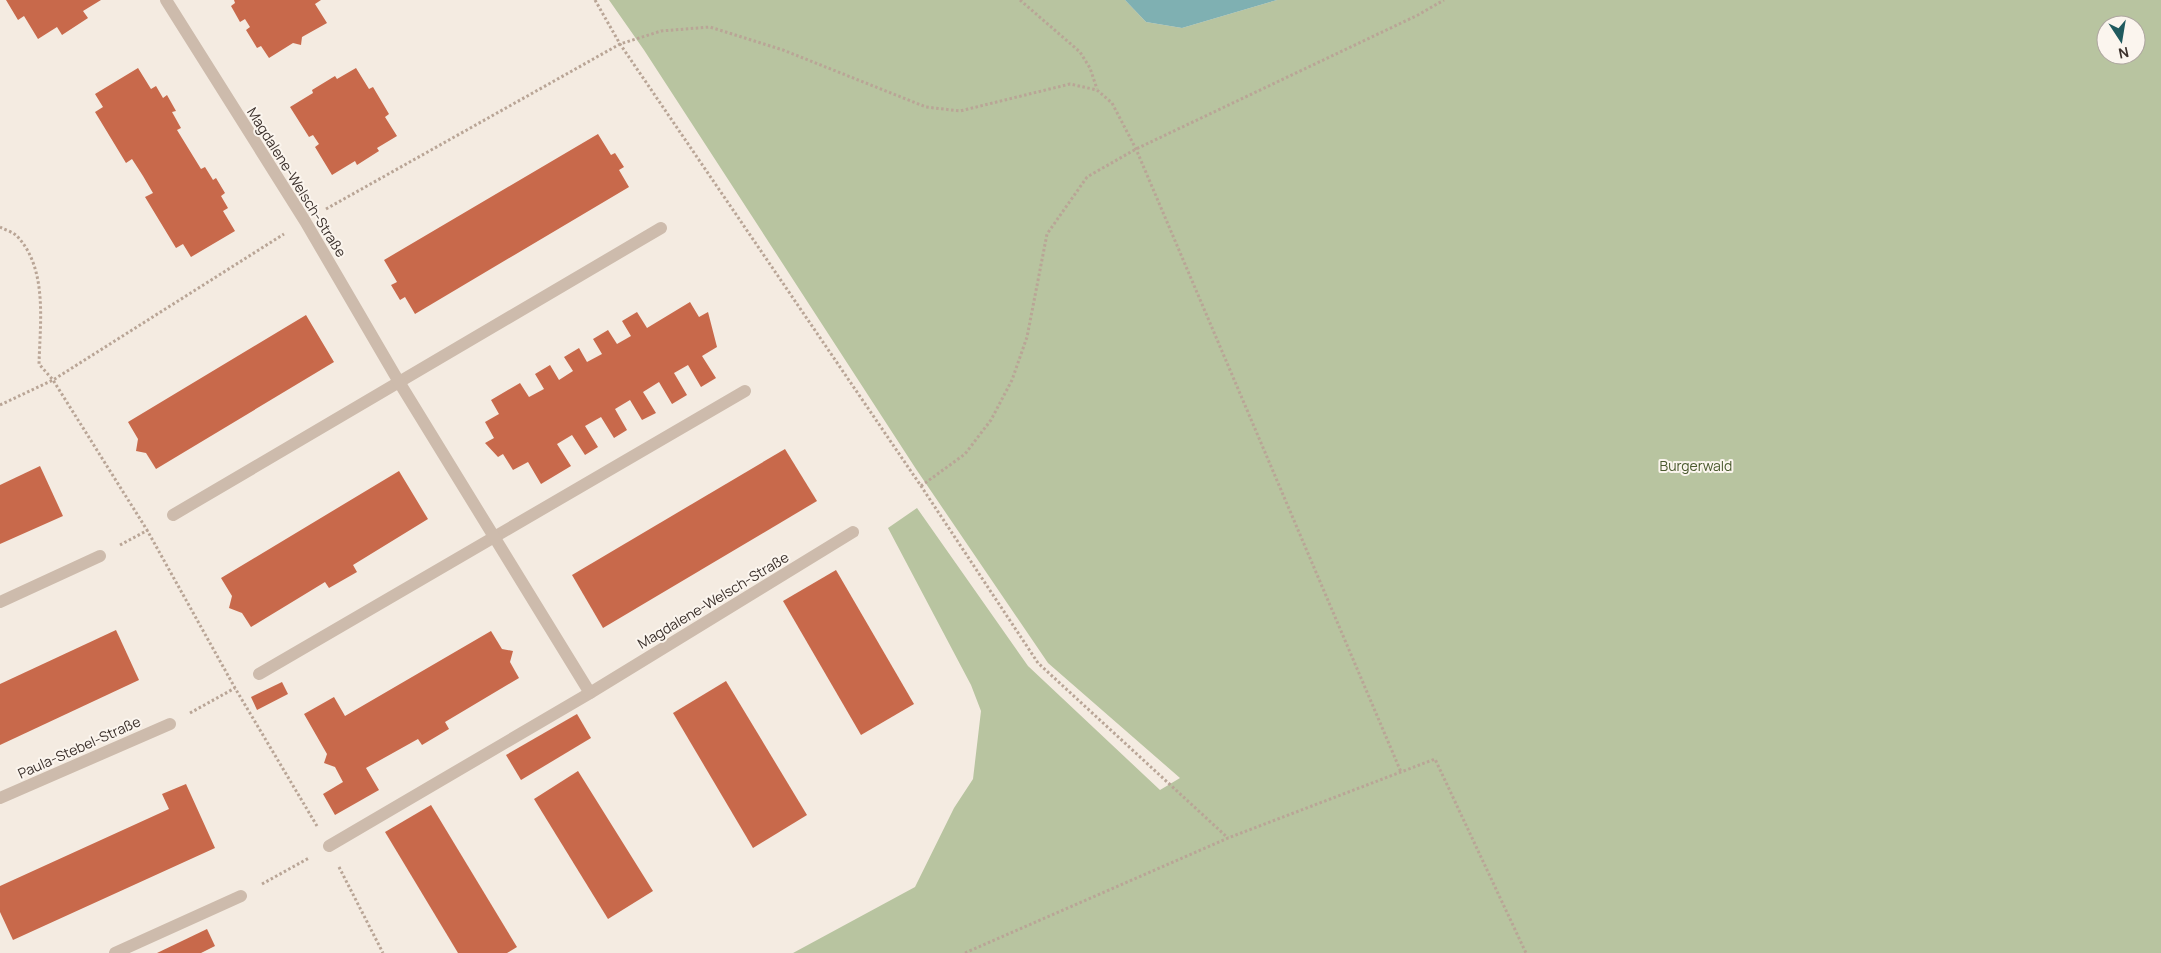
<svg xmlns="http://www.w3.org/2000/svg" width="2161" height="953" font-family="Manrope,sans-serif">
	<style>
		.green { fill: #b8c4a0; fill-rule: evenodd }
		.water { fill: #7fb0b2 }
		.building { fill: #c8694b }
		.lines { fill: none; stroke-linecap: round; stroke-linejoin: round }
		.path { stroke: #b9a596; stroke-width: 3; stroke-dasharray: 2.5 2.5; stroke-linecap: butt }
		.service { stroke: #cdbbac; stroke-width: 12 }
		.minor { stroke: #cdbbac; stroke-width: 12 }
		.labels { text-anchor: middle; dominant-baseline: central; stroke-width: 4; stroke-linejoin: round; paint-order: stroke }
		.street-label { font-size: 14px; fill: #3b302b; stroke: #fbf5ee }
		.park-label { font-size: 14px; fill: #4a5a2e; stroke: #fbf5ee }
	</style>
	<rect width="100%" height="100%" fill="#f4ebe1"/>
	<!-- green -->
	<path class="green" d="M609,0H1125L1146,22L1182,28L1277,0H2161V953H793L915,887L954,808L973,779L981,711L971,685L888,528L917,508L1028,666L1160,790L1180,778L1048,663L916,469L644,50ZM2106,25H2136V55H2106Z"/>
	<!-- water -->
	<polygon class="water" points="1125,0 1277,0 1182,28 1146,22"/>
	<!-- building -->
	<g class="building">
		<polygon points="6,0 101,0 83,11 88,18 62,35 57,27 38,39 24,16 18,20"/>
		<polygon points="234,0 321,0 315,4 327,23 302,37 301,45 293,43 269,58 261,46 257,48 246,30 250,27 245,19 240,22 231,6 235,3"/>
		<polygon points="138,68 151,89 156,86 163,98 167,95 176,111 172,112 181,128 177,130 201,169 205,167 213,180 216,178 225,193 221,196 228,208 223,211 235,231 191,257 183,244 176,248 145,197 153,193 143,176 132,159 126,163 95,112 103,107 95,94"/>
		<polygon points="356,68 369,89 373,87 389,114 385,117 397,136 377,148 379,151 357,165 355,161 332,175 315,147 319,144 313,135 309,137 290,107 313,93 312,90 335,76 337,79"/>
		<polygon points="598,134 611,155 615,153 624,167 619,170 629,187 415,314 405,297 400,300 391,285 397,282 384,260"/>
		<polygon points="690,302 699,317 708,312 717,347 702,356 716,378 701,387 688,365 674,373 687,395 672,404 659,382 643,392 656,413 642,420 630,400 615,409 627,430 614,438 601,417 585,426 598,447 585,455 572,435 557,444 571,466 541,484 528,462 513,470 503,454 498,457 485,443 494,438 485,422 499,414 491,400 520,383 529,397 544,389 535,374 550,365 559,380 573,371 564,357 579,348 587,362 602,354 593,339 608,330 617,344 631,336 622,321 637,312 647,328"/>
		<polygon points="306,315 334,362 156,469 146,453 136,451 138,439 128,422"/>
		<polygon points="785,449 817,501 603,628 572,575"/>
		<polygon points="40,466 63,516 0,544 0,485"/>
		<polygon points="399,471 428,519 353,565 357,572 329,588 325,582 251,627 242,613 229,608 232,596 221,578"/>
		<polygon points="836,570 914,704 861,735 783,601"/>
		<polygon points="116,630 139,680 0,745 0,684"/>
		<polygon points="491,631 502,649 513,651 510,662 519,678 445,722 449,729 422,745 418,739 366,768 379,790 335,815 323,794 343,782 335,767 324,763 327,754 304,714 334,697 345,716"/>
		<polygon points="726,681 807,815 753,848 673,713"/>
		<polygon points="282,682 288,694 257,710 251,697"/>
		<polygon points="577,714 591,738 521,780 506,755"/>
		<polygon points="578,771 653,891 608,919 534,799"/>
		<polygon points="186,784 215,848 13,940 0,912 0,886 169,809 162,794"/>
		<polygon points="431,805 517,947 507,953 458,953 385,832"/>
		<polygon points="207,929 215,946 201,953 157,953"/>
	</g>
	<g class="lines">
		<!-- path -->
		<g class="path">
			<polyline points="595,0 620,44 921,486 1038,663 1228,838"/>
			<polyline points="1020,0 1080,52 1090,68 1097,89"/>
			<polyline points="326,209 620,44 661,31 710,27 783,50 926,107 960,111 1070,84 1097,90 1112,103 1136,149 1401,772"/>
			<path d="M0,227C5,230 13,232 17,236C48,269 40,323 39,364L53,380L147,530L235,688L317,826"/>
			<polyline points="0,405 53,380 284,234"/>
			<polyline points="921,486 965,454 991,420 1012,380 1027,337 1047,234 1087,177 1136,149 1418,15 1444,0"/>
			<polyline points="120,545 148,530"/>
			<polyline points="190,713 235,688"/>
			<polyline points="339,867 383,953"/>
			<polyline points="262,884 309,858"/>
			<polyline points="965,953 1228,838 1435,759 1526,953"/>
		</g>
		<!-- service -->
		<g class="service">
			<polyline points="173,515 661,228"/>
			<polyline points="0,602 100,556"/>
			<polyline points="259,674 745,391"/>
			<polyline points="0,798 170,724"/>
			<polyline points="329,846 590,693 853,532"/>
			<polyline points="115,953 241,896"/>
		</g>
		<!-- minor -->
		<polyline class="minor" points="166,0 305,221 399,382 590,693"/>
	</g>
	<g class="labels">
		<!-- street labels -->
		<g class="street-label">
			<text transform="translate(297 182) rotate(58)">Magdalene-Welsch-Straße</text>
			<text transform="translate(713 600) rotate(-31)">Magdalene-Welsch-Straße</text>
			<text transform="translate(79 747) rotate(-24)">Paula-Stebel-Straße</text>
		</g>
		<!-- park labels -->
		<g class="park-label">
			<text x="1696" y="465">Burgerwald</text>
		</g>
	</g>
	<!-- north arrow -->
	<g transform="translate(2121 40) rotate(168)"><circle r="24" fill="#fbf5ee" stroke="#aea6a0"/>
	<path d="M0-4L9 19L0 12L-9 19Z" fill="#1f5a5e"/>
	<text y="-8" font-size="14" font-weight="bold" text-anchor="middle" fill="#3b302b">N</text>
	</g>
</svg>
